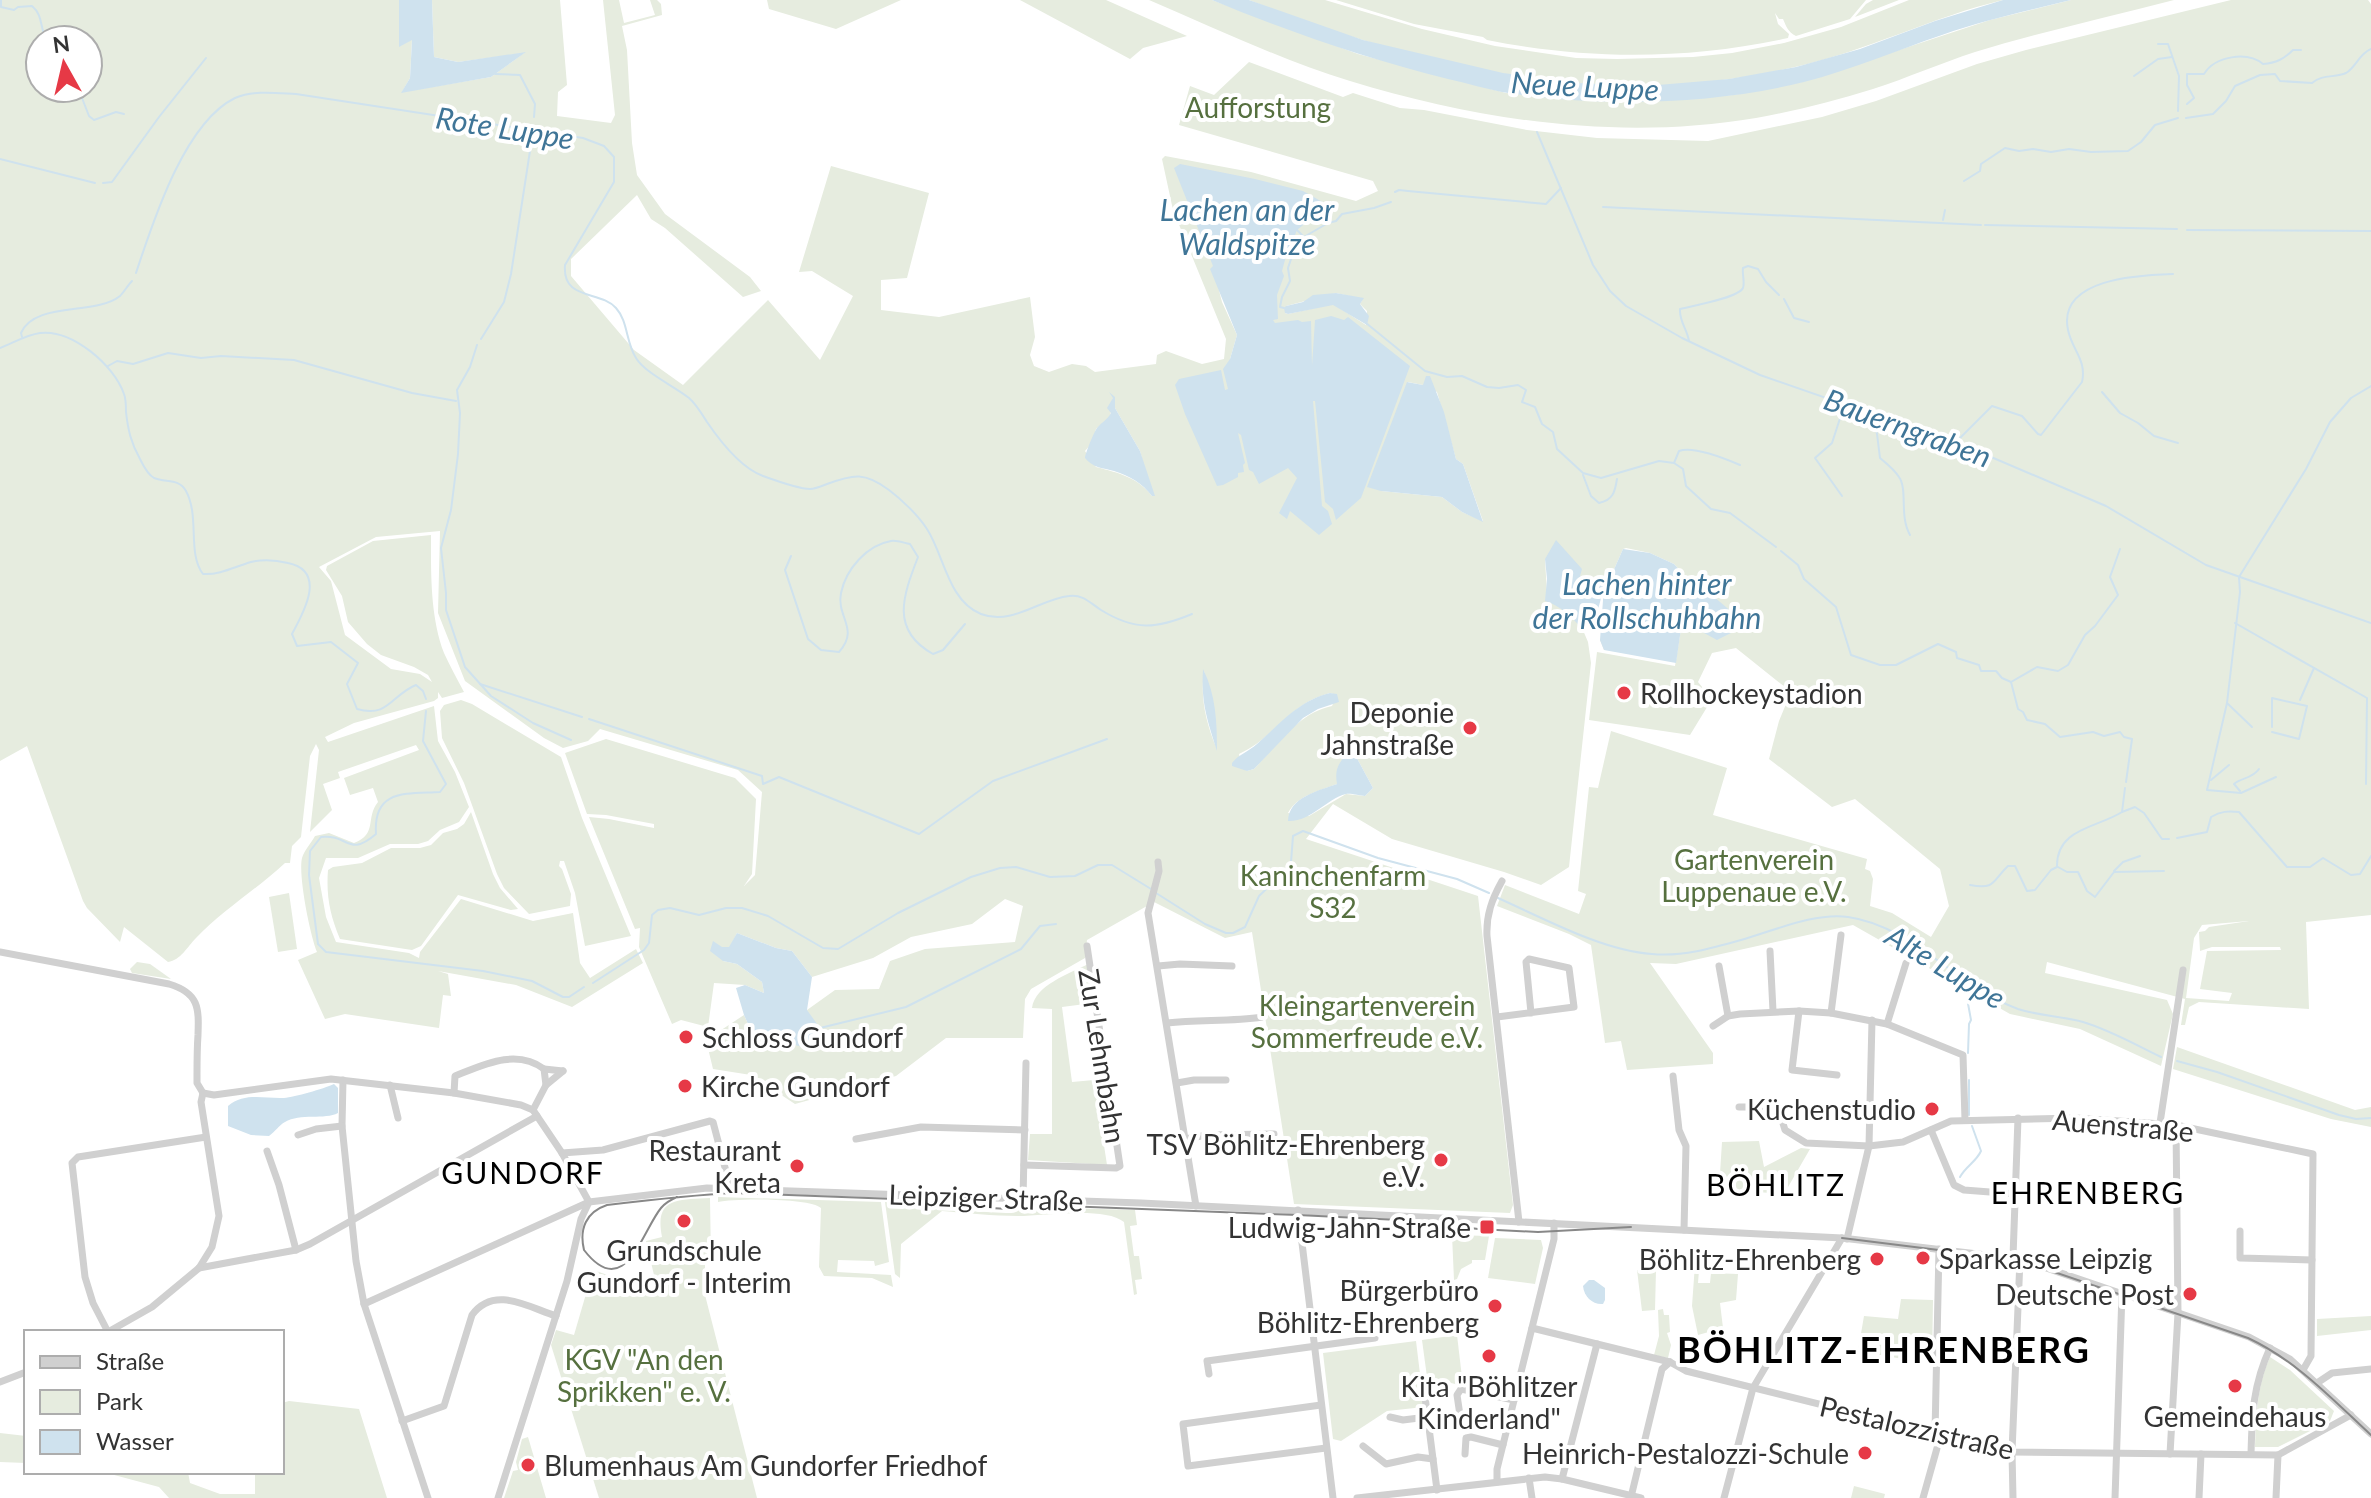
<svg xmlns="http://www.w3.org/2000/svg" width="2371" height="1498" font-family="Lato,sans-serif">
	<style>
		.green { fill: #e6ecdf; fill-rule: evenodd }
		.water { fill: #cfe2ee }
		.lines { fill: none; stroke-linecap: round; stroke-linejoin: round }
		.stream { stroke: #cfe2ee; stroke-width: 2 }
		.minor { stroke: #d0d0d0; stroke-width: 7 }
		.tram { stroke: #888; stroke-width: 2 }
		.poi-dot { fill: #e63946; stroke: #fff; stroke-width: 3 }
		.labels { text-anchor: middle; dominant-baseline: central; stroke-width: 8; stroke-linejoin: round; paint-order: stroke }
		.park-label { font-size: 28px; fill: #56703f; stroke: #fff }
		.poi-label { font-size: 28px; fill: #333; stroke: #fff; text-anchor: end }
		.street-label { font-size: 28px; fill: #333; stroke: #fff }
		.water-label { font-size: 30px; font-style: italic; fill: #3f7597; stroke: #fff }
		.neighbourhood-label { font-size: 30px; letter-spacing: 2px; fill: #000; stroke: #fff }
		.district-label { font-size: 36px; font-weight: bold; letter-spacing: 2px; fill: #000; stroke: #fff }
	</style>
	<rect width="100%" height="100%" fill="#fff"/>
	<!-- green -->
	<g class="green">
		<path d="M0,0H399L400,46L412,39L410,78L402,92L491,77L524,53L458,62L434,57L432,0H560L567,85L558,92L557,116L611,123L615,115L603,0H619L624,23L655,15L650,0H657L661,4L662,15L622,26L627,50L632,143L637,175L665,214L750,277L761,291L743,297L665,228L651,219L637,195L571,259V276L634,350L683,385L768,300L820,360L853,296L812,271L799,272L831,166L929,193L907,278L881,280V310L939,317L1030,297L1035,337L1030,355L1034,366L1049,372L1072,364L1086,366L1095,372L1156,364L1157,355L1166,351L1202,364L1224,359L1226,339L1173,210L1162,159L1165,156L1251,172L1356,201L1378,191L1373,181L1179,125L1190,86L1214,95L1249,62L1343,97L1353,93L1400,108L1424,110L1527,130L1597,138L1708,141L1822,117L1876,101L1977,64L2026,50L2231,0H2368L2371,4V915L2306,922L2309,1009L2199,1002L2189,1007L2185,1025H2181L2185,999L2047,962L2045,973L2167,1000L2173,1014L2161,1066L2080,1029L2010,1014L1853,925L1676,964L1650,963L1713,1053V1064L1627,1070L1621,1041L1605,1043L1591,945L1569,934L1497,906L1505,885L1579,914L1586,894L1578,891L1589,787L1598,788L1611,731L1727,768L1713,815L1867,859L1865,869L1870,871L1873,879L1870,906L1892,913L1931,937L1949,906L1940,869L1855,799L1832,807L1769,759L1779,721L1791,692L1736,648L1712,653L1698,682L1712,699L1690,735L1589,720L1597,652L1675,666L1681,629L1690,626L1604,650L1600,640L1705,589L1708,584L1684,575L1674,564L1650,553L1626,548L1623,549L1612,574L1604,583L1580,576L1545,559L1547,594L1560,576L1588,642L1591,663L1569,867L1541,885L1504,872L1392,839L1333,804L1306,839L1478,896L1513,1205L1510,1213L1294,1204L1252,932L1225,938L1154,902L1087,940L1085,958L1031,989L1025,999L1023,1038H946L896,1076L795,1104L751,1075L713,1069L706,1040L744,1015L753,1035L807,1010L835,990L879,989L890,961L925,949L1015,942L1023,906L1005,899L972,924L911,937L873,958L812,977L792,951L776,948L737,933L730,947H722L723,961L737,964L762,982L764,993L745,985L714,983L708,1027L681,1020L672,1024L639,947L640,928L635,929L589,817L609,819L654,828V824L606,815L587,814L565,753L606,739L735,778L756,799L752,874L744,886L755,875L762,792L738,770L600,729L588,741L563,748L544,738L465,681L438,613L440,531L376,537L319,567L331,581L345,635L391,669L420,674L432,682L428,675L414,667L381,655L367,644L348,622L342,596L326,570L327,566L373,541L431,535C431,573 430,616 444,653C450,666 457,679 464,692L442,698L438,692V698L434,701L354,723L325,737L328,742L434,706L438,741L455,772L469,807L459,822L440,830L428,841L418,844H390L358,858H326L319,878L326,917L336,942L409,953L419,958L420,952L461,899L533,921L573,913L580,963L590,978L636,949L643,963L572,1007L516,985L438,971L448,974L451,996L443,995L439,1028L345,1014L325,1019L298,960L317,952C310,935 298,875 302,858C304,851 311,843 315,836L329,833L354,843C378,834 365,818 378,802L373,788L350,795L344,778L419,750L416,745L338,772L340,778L323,784L332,810L310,832L319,750L316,744L310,756L301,837L292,846L290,863H285C257,889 223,910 196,938C187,947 181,960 168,962L124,927L120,942L87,908L83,901L27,746L0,761ZM40,40H88V88H40ZM1333,208L1332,212C1321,216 1307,219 1298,228C1285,243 1274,302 1268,324L1314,369L1310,440L1230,359L1237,335L1222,302L1213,267ZM1336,293L1363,299L1360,304L1367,311L1366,325L1333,304L1288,314L1285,313L1286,306ZM1408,382L1423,385L1437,392L1456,459L1463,464L1483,521L1462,512L1442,497L1381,491ZM1113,398L1115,408L1140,451L1152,496C1137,477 1119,473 1096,467L1085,451L1092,443L1096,429L1110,417ZM1204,671L1216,747C1206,722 1200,698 1204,671ZM1330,693L1337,695L1332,706C1298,713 1277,745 1254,769L1247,771L1242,768L1239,754C1276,737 1288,704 1330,693ZM1352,749L1373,788L1365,796L1346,794L1309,816L1288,813C1298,795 1319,791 1337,784ZM2249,921L2209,927L2205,931L2199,932L2200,951L2212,947H2280L2281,950L2207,951L2200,989L2232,993L2229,1001L2186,998L2194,938L2202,925Z"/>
		<polygon points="767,0 901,0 836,29 769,9"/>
		<polygon points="1020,0 1106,0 1187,36 1143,48 1130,59"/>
		<path d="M1149,0H1212L1358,54L1506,93L1576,99L1648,101L1733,95L1802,82L1990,20L2071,0H2174C2108,17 2041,32 1975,52C1941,63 1907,78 1873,89C1835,101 1795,111 1756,118C1619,141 1482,121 1350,81C1281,60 1215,28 1149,0Z"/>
		<path d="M1249,0H1325L1422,29L1495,46L1576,58L1617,59L1693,57L1732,53L1784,43L1841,27L1909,0H2003C1932,17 1867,51 1795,67C1746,78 1695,85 1645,86C1514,87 1369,48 1249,0Z"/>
		<path d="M1336,0H1866L1850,19L1796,36C1788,32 1786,26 1783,19H1779L1775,13L1778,24L1789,34L1788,38C1688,60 1587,60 1487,40L1483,37L1414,24Z"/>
		<polygon points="1873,0 1899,0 1855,17 1866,4"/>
		<polygon points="461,700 472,704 561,757 582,818 631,936 585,946 575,893 564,861 560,861 559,866 562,869 571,894 570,906 529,914 504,888 497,874 464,783 442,738 440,711 444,705"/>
		<path d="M471,812L493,874L500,888L518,909L511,910L458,895L421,946L412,950L340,939C330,915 326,896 328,870L333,867L362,863L391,848H420L431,845L443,833L457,829L464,824Z"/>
		<polygon points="289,893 297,949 278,952 269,897"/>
		<polygon points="137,962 150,964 171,979 132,973 130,969"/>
		<path d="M1088,964L1093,1003L1062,1007L1072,1082L1094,1080L1107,1165L1028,1160L1030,1134H1052V1009L1032,1008C1035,985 1069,974 1088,964Z"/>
		<polygon points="2177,1047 2355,1110 2371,1107 2371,1127 2331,1119 2173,1069"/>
		<polygon points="1759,1141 1764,1167 1801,1148 1810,1149 1784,1194 1719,1189 1722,1142"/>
		<path d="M718,1197L881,1202L889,1262L875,1266L874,1261L838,1260L837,1272L891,1275L893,1287L872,1278L824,1276L819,1267L821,1208C810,1198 735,1198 718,1202Z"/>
		<path d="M710,1198L711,1260H705V1295L757,1498H599L551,1345L556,1330L574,1335L593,1270L658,1292L646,1241L662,1237C654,1197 678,1200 710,1198Z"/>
		<path d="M885,1202L947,1210L1006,1213H1012V1210L1063,1208L1135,1210L1137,1225L1130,1226L1134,1256H1139L1142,1279L1135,1280L1137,1294L1134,1295L1124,1222C1105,1206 1043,1216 1018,1216C993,1216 967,1213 942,1211L901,1244L900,1278L895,1274Z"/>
		<polygon points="1452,1235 1489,1236 1485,1260 1472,1260 1472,1263 1461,1269 1457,1279 1454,1280"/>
		<polygon points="1495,1238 1541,1240 1543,1248 1535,1284 1488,1278"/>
		<polygon points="1695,1264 1707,1264 1706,1270 1699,1270 1698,1283 1710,1283 1711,1273 1738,1274 1736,1300 1720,1303 1723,1328 1698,1335 1692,1306"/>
		<polygon points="1637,1270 1656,1270 1655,1310 1642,1311"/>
		<polygon points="1901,1299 1933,1300 1932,1361 1914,1361 1858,1351 1864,1316 1898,1319"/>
		<polygon points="1663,1309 1664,1315 1669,1315 1670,1332 1667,1333 1671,1345 1668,1358 1654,1355 1659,1336 1658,1310"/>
		<polygon points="2371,1316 2371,1330 2317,1336 2317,1319"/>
		<polygon points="1457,1335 1463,1386 1427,1377 1422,1340"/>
		<polygon points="1416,1341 1424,1407 1387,1411 1341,1441 1333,1439 1323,1353"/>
		<path d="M2270,1357L2290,1370L2334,1411L2330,1421L2278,1447H2255C2256,1415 2257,1386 2270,1357Z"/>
		<polygon points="289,1401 359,1409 387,1498 169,1498 159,1487 103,1472 188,1472 190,1483 220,1494 255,1494 255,1472 282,1472 282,1403"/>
		<polygon points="0,1433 26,1436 26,1463 0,1462"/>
		<polygon points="528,1437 546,1498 504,1498 513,1471 518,1470 516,1462 522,1439"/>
		<polygon points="1854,1486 1885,1494 1884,1498 1851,1498"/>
	</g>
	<!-- water -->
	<g class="water">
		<polygon points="399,0 432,0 434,57 458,62 526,52 491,77 401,93 410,78 412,40 399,47"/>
		<path d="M1212,0H1249L1363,40L1503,73L1577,83L1646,86L1729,79L1796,67L1860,49L1935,21L2003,0H2071C2027,11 1984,20 1942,35C1895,51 1851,70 1804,82C1711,105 1602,107 1508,93C1488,90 1468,83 1448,79C1368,59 1289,32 1212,0Z"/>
		<polygon points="1180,164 1255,179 1303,191 1333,208 1332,212 1308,221 1297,230 1285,260 1282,271 1284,276 1277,295 1278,319 1273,320 1275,323 1298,320 1302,322 1311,321 1312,366 1315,320 1331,316 1344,320 1348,317 1410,366 1361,498 1336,520 1333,509 1325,502 1315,401 1313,401 1322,506 1328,511 1332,524 1319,535 1290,511 1287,519 1279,513 1297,478 1288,468 1259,484 1253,472 1249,470 1241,435 1238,433 1245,463 1243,465 1244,472 1238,473 1238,477 1223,485 1217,486 1185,414 1175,385 1179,379 1221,370 1225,390 1228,389 1223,369 1230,359 1237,335 1210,269 1213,266 1174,168"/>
		<polygon points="1336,293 1364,298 1360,304 1369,316 1367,325 1333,305 1288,314 1285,313 1284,308 1286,306 1303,302 1313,295"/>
		<polygon points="1426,376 1430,376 1444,412 1456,459 1463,464 1483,522 1462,512 1442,497 1381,491 1367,487 1407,382 1423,385"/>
		<path d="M1109,392L1115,397V408L1140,451L1155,496H1152C1142,483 1130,476 1114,471C1103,468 1093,468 1085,458C1085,454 1094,432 1097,428C1102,422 1107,420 1111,413L1107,408L1113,398Z"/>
		<path d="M1556,540L1582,569L1580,576L1604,583L1612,574L1623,549L1650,553L1674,564L1684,575L1709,584L1706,590L1747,625L1717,640L1693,627L1681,629L1676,663L1604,650L1600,640L1604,587L1596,617L1582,629C1571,616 1561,606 1545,601L1547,579L1545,559Z"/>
		<path d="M1203,669C1216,695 1217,722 1217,751C1207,719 1201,703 1203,669Z"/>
		<path d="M1330,693L1337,694L1339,702L1318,709L1303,718L1254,769L1247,771L1232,766V763C1239,754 1248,752 1257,744C1281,723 1298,701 1330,693Z"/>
		<path d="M1352,749L1373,788L1365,796C1360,796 1351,793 1346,794C1326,799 1311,822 1288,821C1289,797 1318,791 1337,784C1334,767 1340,761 1352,749Z"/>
		<polygon points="737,933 776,948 792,951 812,977 807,1010 820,1028 812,1042 803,1047 753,1035 744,1015 736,988 745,985 764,993 762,982 737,964 723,961 710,951 713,941 722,947 729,947"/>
		<path d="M334,1084L338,1088V1113C325,1120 300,1113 285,1122C279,1125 275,1132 269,1136L251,1135L228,1126V1106C244,1092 265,1099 284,1098C295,1097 323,1089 334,1084Z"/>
		<path d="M1589,1280H1594L1605,1288V1300L1603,1304C1593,1305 1584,1297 1583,1286Z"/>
	</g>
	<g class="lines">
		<!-- stream -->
		<g class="stream">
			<path d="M1,0V7L14,10L18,7L32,6C44,16 39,28 47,40"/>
			<polyline points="2158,44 2168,44 2179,76 2178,111"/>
			<polyline points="495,74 520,75 535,104 534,117"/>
			<polyline points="88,76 90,86 82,98 89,116 94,120 116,112 124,114"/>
			<polyline points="2134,76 2158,59 2172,57"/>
			<polyline points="47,88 46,91 52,91 55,88"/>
			<path d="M2187,104L2194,98L2187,85V74H2204C2215,56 2247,51 2263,64C2276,63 2284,59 2293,50H2301"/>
			<path d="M2186,118L2213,114L2226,101L2235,86L2260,75L2275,74L2280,81L2312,83C2322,74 2335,78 2346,73C2356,67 2359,54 2371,49"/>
			<polyline points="1537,132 1593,265 1610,291 1626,306 1682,338 1760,375 1970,448 2106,506 2206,565 2371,623"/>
			<polyline points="0,159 95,183"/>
			<polyline points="1964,181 1980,171 1981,164 2005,148 2019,151 2033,149 2051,152 2069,149 2091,152 2128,151 2141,142 2155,125 2178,118"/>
			<polyline points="103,183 112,182 159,117 206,58"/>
			<polyline points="1395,192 1399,190 1408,191 1546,204 1561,188"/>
			<polyline points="1603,207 1981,225"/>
			<polyline points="1943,220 1945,210"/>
			<polyline points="1985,225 2177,229"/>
			<polyline points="1297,230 1303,236"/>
			<polyline points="2187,230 2371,231"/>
			<path d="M136,273C153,222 184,123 235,98C254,90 276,93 296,94L583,138L604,146L614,157V182L565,265C562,301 600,290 616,308C628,321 626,343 636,358C645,373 674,386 689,398C696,404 702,414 707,422C720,441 741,468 763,476C774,480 799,489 810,489C815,489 822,486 827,484C854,474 865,472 889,490C901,499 918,515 927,529C944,555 948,601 981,614C1012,626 1040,599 1069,596C1083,594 1090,603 1101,610C1135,631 1156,629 1192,614"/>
			<polyline points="1784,299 1794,318 1809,322"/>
			<polyline points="1284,308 1280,307 1282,297 1290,281 1288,268 1297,241 1328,223 1336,221 1342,214 1374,208 1391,202"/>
			<polyline points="1366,323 1425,371 1447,377 1462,376 1487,387 1499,388 1518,385 1526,390 1522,402 1535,407 1542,424 1553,432 1557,449 1583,473 1601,478 1659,461 1674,463 1683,469 1686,486 1711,509 1730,513 1776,547"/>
			<path d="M22,337L21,333C35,301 95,316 120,296C124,292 128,285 132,281"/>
			<polyline points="481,339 504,302 511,274 532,138"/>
			<path d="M1689,341C1687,329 1679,321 1680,309C1692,306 1738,298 1743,288C1745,283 1742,273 1743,268L1748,266L1758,269L1766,282L1779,295"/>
			<polyline points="477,345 470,367 457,390 460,413 458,454 451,510 441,548 446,593 446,610 465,667 491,696 533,723 571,740"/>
			<path d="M0,348C13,343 26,335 40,333C72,329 114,365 124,394C126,399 126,407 126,412C128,430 131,443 140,459C143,465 147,474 154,478C166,483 179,478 186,491C200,517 187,553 203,574C220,575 234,567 251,562C263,559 276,560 288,563C327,571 304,612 292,634L297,646L331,642L358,663L347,684L357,709C389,718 391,695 416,685L423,691L426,699"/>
			<polyline points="108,366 117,361 133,364 168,353 201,358 221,356 294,360 412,393 456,401"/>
			<polyline points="2102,392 2120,413 2138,423 2154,436 2178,443"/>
			<path d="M1871,412L1877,434L1880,458C1886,463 1894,469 1899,477C1908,490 1899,516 1910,535"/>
			<path d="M1953,442L1958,440L1992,406L2022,416L2038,434L2041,435L2082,382C2087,360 2072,350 2068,330C2057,278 2140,275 2173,274"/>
			<path d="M1674,463L1679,451C1693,446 1726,459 1740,465"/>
			<path d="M1583,475L1591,496L1599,503C1613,500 1615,492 1617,479"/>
			<polyline points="1842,496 1815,458 1832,443 1845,403"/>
			<polyline points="1781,551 1798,565 1804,579 1836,607 1851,655 1880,665 1896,665 1938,644 1956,652 1957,658 1979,665 1981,671 1996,671 2002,678 2011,682 2018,709 2023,712 2027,720 2045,724 2060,737 2093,732 2104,736 2120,732 2124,737 2132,739 2126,782"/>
			<path d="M791,556L785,570L808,639L821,650L839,652C860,629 836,617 841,593C846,569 867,545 891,541C897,540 904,543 910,544L918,557C903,596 890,630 933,654L943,650L965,624"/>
			<polyline points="2235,623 2367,698 2366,784"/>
			<polyline points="2011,682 2037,667 2058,671 2068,665 2085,635 2095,626 2118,595 2110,577 2120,549"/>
			<polyline points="480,684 582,717"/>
			<polyline points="2300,700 2314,668"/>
			<polyline points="2227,703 2252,727"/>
			<path d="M426,711L423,741L446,784L440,792C405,794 373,789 376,834C348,858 349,834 321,837L310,851L309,875L318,944L326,952L483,971L532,981L563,997H569L584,987"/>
			<polyline points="589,719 762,776 763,784 779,777 919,834 993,781 1107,739"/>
			<polyline points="2272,732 2299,739 2307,706 2272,698 2272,727"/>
			<polyline points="2276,777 2241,793 2207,790 2227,703 2240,592 2239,577 2306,469 2330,422 2351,398 2371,386"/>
			<polyline points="2211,780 2229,765"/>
			<polyline points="2125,788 2122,812 2135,807 2144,813 2162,839 2169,839"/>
			<path d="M2240,791L2234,784C2242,777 2252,779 2259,769"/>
			<path d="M2177,838L2207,832L2211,817C2221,811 2228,811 2239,812L2287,867H2310L2323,858L2351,875L2360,874L2371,856"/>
			<polyline points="2058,867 2067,872 2078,872 2087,891 2095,897 2114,872 2164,871"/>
			<polyline points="2114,871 2123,862 2140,856"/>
			<path d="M1970,885C1996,890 1992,881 2008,866H2015L2027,891L2035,890L2051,870L2057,867C2056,828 2097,828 2122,812"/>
			<polyline points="1156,893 1205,924 1226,933 1233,933 1245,927 1259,896 1284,872 1291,862 1293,836 1303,831 1378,858 1457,879 1489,893"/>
			<path d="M1498,898C1543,918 1603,951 1652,954C1682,957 1713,948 1741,940C1773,931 1816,912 1848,917C1913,926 1957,987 2018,1009C2039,1016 2062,1016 2083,1022C2110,1030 2136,1045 2161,1057"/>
			<polyline points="593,983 644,950 649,943 652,915 658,910 670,908 699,915 726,908 742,908 768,916 823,948 838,949 898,913 971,877 1000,868 1016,867 1050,877 1075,876 1098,865 1112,865 1151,889"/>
			<polyline points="820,1028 906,1007 1021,949 1040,926 1056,924"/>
			<polyline points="1968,1053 1969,1024 1971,1020 1967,998 1972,984"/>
			<polyline points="2177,1061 2217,1072 2339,1115 2356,1119 2371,1118"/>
			<polyline points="1969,1080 1969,1115"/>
			<path d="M1960,1177C1966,1166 1976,1162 1981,1151L1972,1126"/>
		</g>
		<!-- minor -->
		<g class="minor">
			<polyline points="1158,862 1159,871 1148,913 1196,1206"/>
			<path d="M1502,881C1492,899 1486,915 1487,936L1519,1222"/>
			<polyline points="1770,951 1773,1011"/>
			<path d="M0,952L169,984C199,993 199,1008 198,1035C197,1049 197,1062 197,1075V1083L203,1093"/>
			<polyline points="1158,966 1180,964 1232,966"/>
			<polyline points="1719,966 1728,1016"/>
			<polyline points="1799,1011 1792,1070 1837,1075"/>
			<polyline points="1831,1013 1841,935"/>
			<polyline points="1497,1017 1574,1007 1569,968 1529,959 1526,962 1531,1013"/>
			<path d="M1167,1023C1199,1019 1230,1022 1262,1017"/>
			<polyline points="1887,1024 1906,963"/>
			<polyline points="1713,1026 1728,1016 1740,1014 1799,1011 1831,1013 1887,1024 1963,1055 1965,1120"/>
			<polyline points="1673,1076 1679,1130 1686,1146 1684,1230"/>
			<polyline points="343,1080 342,1126 356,1261 364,1304 428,1498"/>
			<polyline points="1177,1083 1194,1080 1226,1080"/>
			<polyline points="390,1085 398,1118"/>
			<polyline points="546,1085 544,1069 563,1071"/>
			<polyline points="203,1093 214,1095 331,1079 454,1093 521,1105 533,1110 562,1153 589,1202"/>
			<path d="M454,1093L455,1076C483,1065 516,1048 544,1069"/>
			<polyline points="1739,1107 1778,1107 1785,1130 1806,1143 1869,1146 1903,1142 1951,1121 2076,1118 2176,1125 2313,1154 2311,1356 2303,1370"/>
			<polyline points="533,1110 546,1085 563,1071"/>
			<polyline points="2160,1123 2183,970"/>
			<polyline points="1931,1130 1954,1185 1964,1190 2016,1194"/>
			<polyline points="298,1135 316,1129 342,1126"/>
			<polyline points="856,1139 921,1127 1025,1130"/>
			<polyline points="1185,1139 1207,1135 1274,1134"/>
			<polyline points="267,1151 279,1185 296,1250"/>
			<polyline points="562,1153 603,1150 710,1121 713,1122 728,1179 727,1187"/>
			<polyline points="1024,1165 1116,1168 1120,1166 1087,946"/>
			<polyline points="1023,1199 1026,1063"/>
			<polyline points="1298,1210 1333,1498"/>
			<polyline points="2240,1231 2240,1258 2312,1260"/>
			<polyline points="1847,1239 1869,1146 1872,1020"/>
			<polyline points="2013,1257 2018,1118"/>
			<polyline points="199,1268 296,1250 310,1244 537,1116"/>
			<polyline points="364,1304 589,1202 707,1188 1141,1203 1842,1238 2020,1259 2249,1337 2290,1359 2371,1434"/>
			<polyline points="1532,1328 1670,1362 1686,1371 2012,1452 2278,1455 2351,1415"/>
			<polyline points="108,1332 93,1303 85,1277 72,1163 78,1157 206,1137"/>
			<polyline points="108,1332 152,1307 199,1268 212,1247 219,1216 201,1102 203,1093"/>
			<polyline points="1209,1374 1207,1361 1375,1338"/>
			<polyline points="0,1382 26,1372"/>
			<polyline points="2317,1383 2332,1373 2371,1369"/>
			<polyline points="1424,1389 1437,1490"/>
			<polyline points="1321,1405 1183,1424 1188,1466 1326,1448"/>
			<polyline points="1390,1417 1403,1420 1427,1417"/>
			<path d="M402,1421L444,1406L472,1315C494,1285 528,1307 556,1316"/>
			<polyline points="1461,1422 1457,1395 1461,1389 1514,1400"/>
			<polyline points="1935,1433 1939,1249"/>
			<polyline points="1363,1446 1386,1464 1418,1457 1433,1459"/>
			<polyline points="1465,1454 1466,1438 1471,1437 1503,1445"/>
			<polyline points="2170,1454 2178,1313 2176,1125"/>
			<path d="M2251,1454C2252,1414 2253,1385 2270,1348"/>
			<polyline points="1529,1478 1532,1498"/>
			<polyline points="1562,1479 1597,1344"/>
			<polyline points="1497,1482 1497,1469 1554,1239 1554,1223"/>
			<polyline points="1631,1497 1662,1369 1670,1362"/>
			<polyline points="498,1498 567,1281 581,1219 589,1202"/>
			<polyline points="1357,1498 1545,1477 1562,1479 1641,1498"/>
			<polyline points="1724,1498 1753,1388 1842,1238"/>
			<polyline points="1923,1498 1941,1434"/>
			<polyline points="2013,1498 2012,1452 2020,1259"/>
			<polyline points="2115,1498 2122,1293"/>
			<polyline points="2199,1498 2201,1454"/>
			<polyline points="2276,1498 2278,1455"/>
		</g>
		<!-- tram -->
		<g class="tram">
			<path d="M677,1197C670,1200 666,1202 661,1208C642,1231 625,1303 584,1250C579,1229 586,1212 607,1205C649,1200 691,1195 734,1193L895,1199L935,1205L1009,1209L1064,1206L1298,1215L1419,1221L1478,1229L1538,1232L1631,1227"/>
			<path d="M1842,1238L2019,1260L2248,1338C2297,1361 2332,1399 2371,1435"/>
		</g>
	</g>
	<!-- markers -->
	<g class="poi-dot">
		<circle cx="1624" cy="693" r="8"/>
		<circle cx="1470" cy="728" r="8"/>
		<circle cx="686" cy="1037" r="8"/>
		<circle cx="685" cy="1086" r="8"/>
		<circle cx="1932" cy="1109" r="8"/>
		<circle cx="1441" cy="1160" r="8"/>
		<circle cx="797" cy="1166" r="8"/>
		<circle cx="684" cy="1221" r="8"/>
		<rect x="1479" y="1219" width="16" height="16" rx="4"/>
		<circle cx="1923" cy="1258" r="8"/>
		<circle cx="1877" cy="1259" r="8"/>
		<circle cx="2190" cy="1294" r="8"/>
		<circle cx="1495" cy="1306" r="8"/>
		<circle cx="1489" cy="1356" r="8"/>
		<circle cx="2235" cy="1386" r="8"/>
		<circle cx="1865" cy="1453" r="8"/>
		<circle cx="528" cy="1465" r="8"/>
	</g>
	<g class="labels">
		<!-- park labels -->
		<g class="park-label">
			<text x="1258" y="107">Aufforstung</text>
			<text x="1754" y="859">Gartenverein<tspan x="1754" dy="32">Luppenaue e.V.</tspan></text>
			<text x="1333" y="875">Kaninchenfarm<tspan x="1333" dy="32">S32</tspan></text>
			<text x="1367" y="1005">Kleingartenverein<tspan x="1367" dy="32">Sommerfreude e.V.</tspan></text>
			<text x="644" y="1359">KGV "An den<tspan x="644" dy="32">Sprikken" e. V.</tspan></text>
		</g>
		<!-- poi labels -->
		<g class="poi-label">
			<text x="1640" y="693" text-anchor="start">Rollhockeystadion</text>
			<text x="1454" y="712">Deponie<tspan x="1454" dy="32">Jahnstraße</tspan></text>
			<text x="702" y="1037" text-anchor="start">Schloss Gundorf</text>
			<text x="701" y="1086" text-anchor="start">Kirche Gundorf</text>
			<text x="1916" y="1109">Küchenstudio</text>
			<text x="1425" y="1144">TSV Böhlitz-Ehrenberg<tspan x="1425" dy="32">e.V.</tspan></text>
			<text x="781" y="1150">Restaurant<tspan x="781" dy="32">Kreta</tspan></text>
			<text x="1471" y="1227">Ludwig-Jahn-Straße</text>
			<text x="684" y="1250" text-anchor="middle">Grundschule<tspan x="684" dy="32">Gundorf - Interim</tspan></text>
			<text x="1939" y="1258" text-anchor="start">Sparkasse Leipzig</text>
			<text x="1861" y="1259">Böhlitz-Ehrenberg</text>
			<text x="1479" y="1290">Bürgerbüro<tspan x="1479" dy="32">Böhlitz-Ehrenberg</tspan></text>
			<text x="2174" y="1294">Deutsche Post</text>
			<text x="1489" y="1386" text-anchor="middle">Kita "Böhlitzer<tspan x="1489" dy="32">Kinderland"</tspan></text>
			<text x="2235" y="1416" text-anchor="middle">Gemeindehaus</text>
			<text x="1849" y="1453">Heinrich-Pestalozzi-Schule</text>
			<text x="544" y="1465" text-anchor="start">Blumenhaus Am Gundorfer Friedhof</text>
		</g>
		<!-- street labels -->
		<g class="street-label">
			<text transform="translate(1103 1056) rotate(81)">Zur Lehmbahn</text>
			<text transform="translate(2123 1125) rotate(5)">Auenstraße</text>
			<text transform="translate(986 1197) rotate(2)">Leipziger Straße</text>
			<text transform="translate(1917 1427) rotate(13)">Pestalozzistraße</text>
		</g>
		<!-- water labels -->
		<g class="water-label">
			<text transform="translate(1585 85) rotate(3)">Neue Luppe</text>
			<text transform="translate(505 127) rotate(9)">Rote Luppe</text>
			<text x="1247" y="209">Lachen an der<tspan x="1247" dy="34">Waldspitze</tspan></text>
			<text transform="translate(1908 427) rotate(20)">Bauerngraben</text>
			<text x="1647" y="583">Lachen hinter<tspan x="1647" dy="34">der Rollschuhbahn</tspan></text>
			<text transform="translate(1946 966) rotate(31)">Alte Luppe</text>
		</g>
		<!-- neighbourhood labels -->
		<g class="neighbourhood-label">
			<text x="523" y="1172">GUNDORF</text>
			<text x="1776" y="1184">BÖHLITZ</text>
			<text x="2088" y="1192">EHRENBERG</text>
		</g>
		<!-- district labels -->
		<g class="district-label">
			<text x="1884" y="1349">BÖHLITZ-EHRENBERG</text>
		</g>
	</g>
	<!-- legend -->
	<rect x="24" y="1330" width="260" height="144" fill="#ffffff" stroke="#adadad" stroke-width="2"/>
	<rect x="40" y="1356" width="40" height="12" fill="#d0d0d0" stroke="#adadad" stroke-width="2"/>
	<text x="96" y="1370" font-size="24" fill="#333333">Straße</text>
	<rect x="40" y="1390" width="40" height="24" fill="#e6ecdf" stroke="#adadad" stroke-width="2"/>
	<text x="96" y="1410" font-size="24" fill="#333333">Park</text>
	<rect x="40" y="1430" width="40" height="24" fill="#cfe2ee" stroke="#adadad" stroke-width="2"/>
	<text x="96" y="1450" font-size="24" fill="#333333">Wasser</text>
	<!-- north arrow -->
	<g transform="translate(64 64) rotate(352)"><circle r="38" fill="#ffffff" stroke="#adadad" stroke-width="2"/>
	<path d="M0-6L14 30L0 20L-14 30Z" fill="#e63946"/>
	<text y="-12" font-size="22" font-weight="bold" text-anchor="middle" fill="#333333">N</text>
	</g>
</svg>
